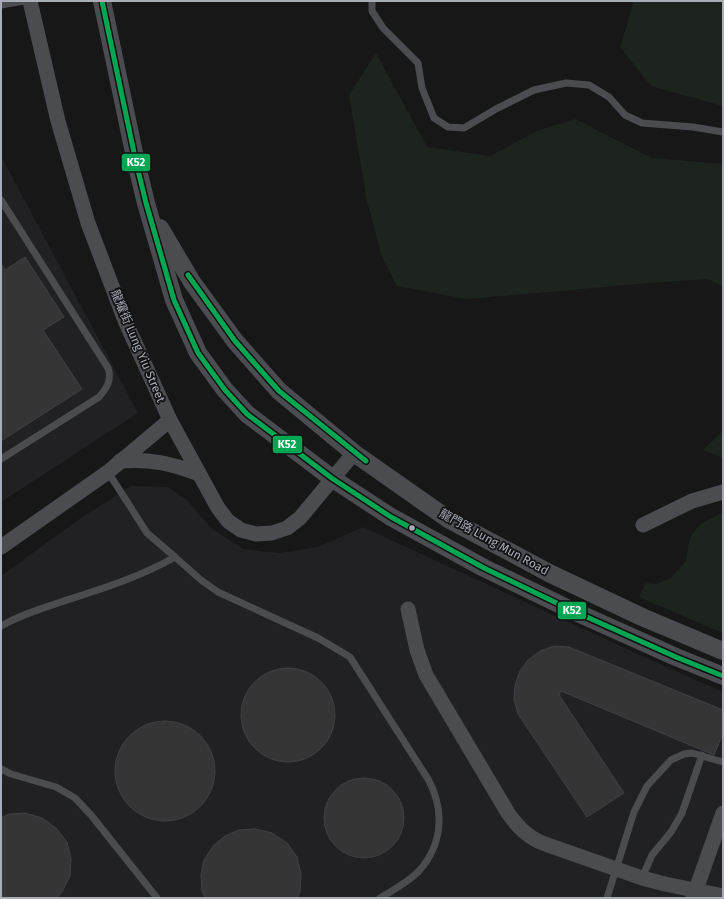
<svg xmlns="http://www.w3.org/2000/svg" width="724" height="899" font-family="'Fira Sans','Noto Sans TC',sans-serif">
	<style>
		.built { fill: #212123 }
		.green { fill: #1d241e }
		.building { fill: #353536; stroke: #3f4043 }
		.lines { fill: none; stroke-linecap: round; stroke-linejoin: round }
		.service { stroke: #4b4c50; stroke-width: 7 }
		.minor { stroke: #4b4c50; stroke-width: 15 }
		.tertiary { stroke: #4b4c50; stroke-width: 18 }
		.bus-1-casing { stroke: #111113; stroke-width: 8 }
		.bus-1 { stroke: #00a651; stroke-width: 5 }
		.bus-dot { fill: #a8adb8; stroke: #111113; stroke-width: 1.5 }
		.labels { text-anchor: middle; dominant-baseline: central; stroke-width: 3.5; stroke-linejoin: round; paint-order: stroke }
		.street-label { font-size: 12px; fill: #a8adb8; stroke: #111113 }
		.line-badge { stroke: #111113; stroke-width: 1.5 }
		.badge-label { font-size: 11px; text-anchor: middle; font-weight: bold; fill: #fff }
	</style>
	<rect width="100%" height="100%" fill="#171717"/>
	<!-- built -->
	<g class="built">
		<polygon points="1,156 138,413 1,502"/>
		<polygon points="131,486 168,487 187,500 211,528 243,549 279,553 318,547 363,527 640,655 723,692 723,898 1,898 1,576 78,520"/>
	</g>
	<!-- green -->
	<g class="green">
		<polygon points="634,1 723,1 723,106 651,86 620,47"/>
		<polygon points="376,53 427,147 490,156 539,130 575,119 652,158 723,164 723,287 708,279 649,283 467,299 397,286 382,257 367,201 349,95"/>
		<polygon points="723,431 723,458 703,450"/>
		<polygon points="723,512 723,633 639,597 646,583 656,584 671,578 686,561 689,541 694,532 701,524"/>
	</g>
	<!-- building -->
	<g class="building">
		<polygon points="25,257 64,317 43,330 82,389 1,441 1,264 5,270"/>
		<polygon points="554,646 569,647 723,710 723,733 714,755 561,691 559,695 624,793 587,817 518,714 514,699 515,685 520,671 528,660 540,651"/>
		<circle cx="288" cy="715" r="47"/>
		<circle cx="165" cy="771" r="50"/>
		<circle cx="364" cy="818" r="40"/>
		<polygon points="25,813 42,818 56,828 67,842 71,859 70,876 62,892 57,898 1,898 1,818 9,814"/>
		<polygon points="255,829 272,833 287,843 297,857 301,874 300,892 297,898 205,898 202,891 201,875 204,860 213,846 225,836 239,830"/>
	</g>
	<g class="lines">
		<!-- service -->
		<g class="service">
			<polyline points="372,1 372,11 383,28 418,63 422,88 434,118 448,127 464,128 496,109 534,90 566,83 589,85 609,97 625,115 642,123 693,127 723,132"/>
			<polyline points="1,5 24,1"/>
			<path d="M1,200L108,368C112,380 107,388 99,397L1,459"/>
			<polyline points="108,472 147,533 175,557"/>
			<path d="M1,626C20,615 40,609 61,602C101,589 138,578 175,557L201,580L218,592L318,638L350,657L428,779C445,810 443,845 418,872C407,883 393,890 380,898"/>
			<polyline points="1,769 11,774 56,787 75,798 91,815 157,898"/>
			<polyline points="642,878 652,855 671,832 682,813 702,755"/>
			<polyline points="607,898 634,812 647,786 671,760 684,754 692,753 723,762"/>
		</g>
		<!-- minor -->
		<g class="minor">
			<polyline points="30,1 58,121 88,223 126,323 170,420 218,508 228,521 241,530 256,534 272,533 287,528 300,518 354,453"/>
			<path d="M120,461C150,459 171,463 199,474"/>
			<polyline points="643,525 692,501 723,492"/>
			<polyline points="1,547 108,472 170,420"/>
			<path d="M408,609L417,650L426,675L508,813C518,827 528,838 545,844L642,878L665,884L723,896"/>
			<polyline points="693,898 723,813"/>
		</g>
		<!-- tertiary -->
		<g class="tertiary">
			<polyline points="102,1 136,162 146,203 174,300 198,353 225,390 247,414 333,479 391,517 484,568 569,609 676,657 723,676"/>
			<polyline points="160,228 192,282 235,341 279,391 354,453 448,519 549,573 642,617 723,651"/>
		</g>
		<!-- bus-1 casing -->
		<g class="bus-1-casing">
			<g id="bus-1">
				<polyline points="102,1 136,162 146,203 174,300 198,353 225,390 247,414 333,479 391,517 484,568 569,609 676,657 723,676"/>
				<polyline points="188,275 235,341 279,391 366,461"/>
			</g>
		</g>
		<!-- bus-1 -->
		<use href="#bus-1" class="bus-1"/>
	</g>
	<!-- markers -->
	<circle class="bus-dot" cx="412" cy="528" r="3.5"/>
	<g class="labels">
		<!-- street labels -->
		<g class="street-label">
			<text transform="translate(138 346) rotate(67)">龍耀街 Lung Yiu Street</text>
			<text transform="translate(494 542) rotate(29)">龍門路 Lung Mun Road</text>
		</g>
	</g>
	<g class="line-badge">
		<rect x="121" y="153" width="30" height="19" rx="4" fill="#00a651"/>
		<rect x="272" y="435" width="31" height="19" rx="4" fill="#00a651"/>
		<rect x="557" y="601" width="30" height="19" rx="4" fill="#00a651"/>
	</g>
	<g class="badge-label">
		<text x="136" y="166">K52</text>
		<text x="287" y="448">K52</text>
		<text x="572" y="614">K52</text>
	</g>
	<!-- border -->
	<rect width="724" height="899" fill="none" stroke="#a8adb8" stroke-width="4"/>
</svg>
